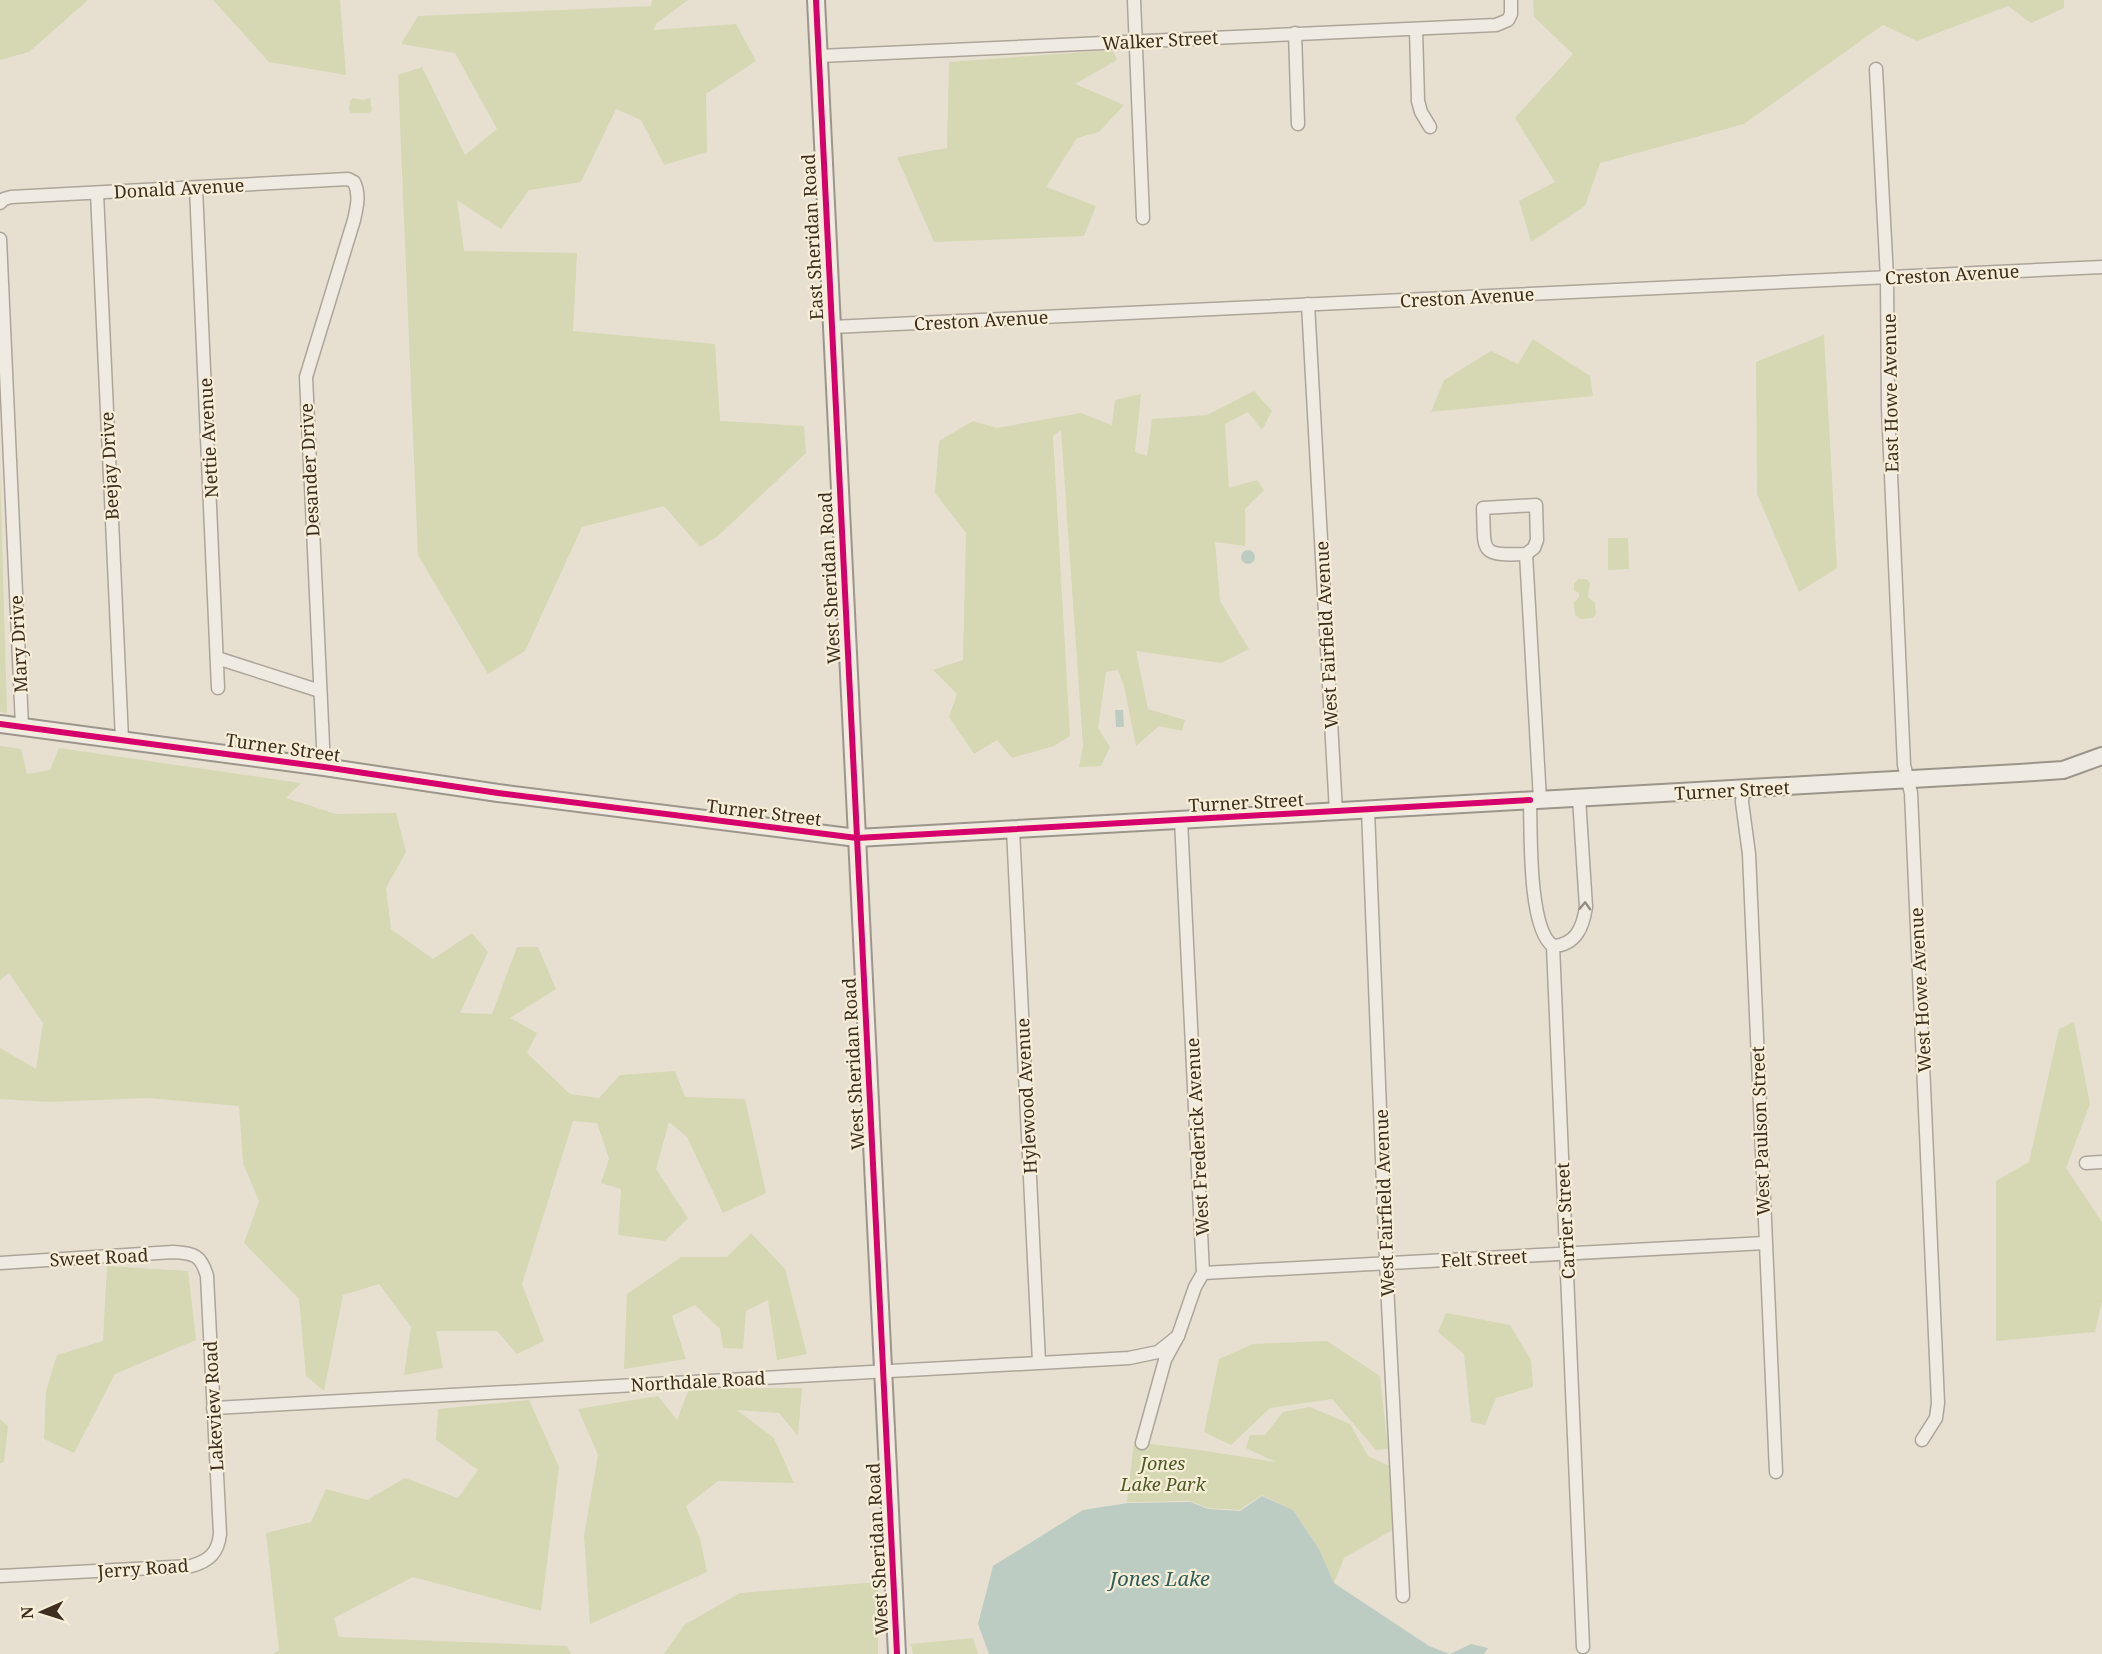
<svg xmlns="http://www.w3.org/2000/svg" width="2102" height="1654" font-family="'Noto Serif',serif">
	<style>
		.green { fill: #d6d7b3 }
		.water { fill: #bcccc2 }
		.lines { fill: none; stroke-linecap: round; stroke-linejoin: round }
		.street-casing { stroke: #ada599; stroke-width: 15 }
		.secondary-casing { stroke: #9c958a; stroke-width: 20 }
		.street { stroke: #efebe3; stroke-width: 12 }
		.secondary { stroke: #efebe3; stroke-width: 16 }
		.cycleway-casing { stroke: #f7eed8; stroke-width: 10 }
		.cycleway { stroke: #d6006c; stroke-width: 6 }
		.oneway { stroke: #968c82 }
		.labels { text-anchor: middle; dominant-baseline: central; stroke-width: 4.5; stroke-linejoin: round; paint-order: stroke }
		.street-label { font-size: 18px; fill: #3d2e20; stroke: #f7eed8 }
		.park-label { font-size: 18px; font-style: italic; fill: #4d5a26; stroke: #f7eed8 }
		.water-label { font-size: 20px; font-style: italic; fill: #2f5d5a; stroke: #f7eed8 }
	</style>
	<rect width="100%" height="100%" fill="#e7e0d1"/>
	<!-- green -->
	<g class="green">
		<polygon points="0,0 88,0 29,52 0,60"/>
		<polygon points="213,0 340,0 346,75 269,62"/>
		<polygon points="652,0 688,0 657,23 653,30 736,24 756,61 706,94 707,152 664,165 641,120 616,109 581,182 529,190 501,229 457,200 464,251 577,253 573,331 715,344 720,421 804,426 806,453 718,536 700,547 664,506 582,527 525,651 488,674 418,555 398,75 422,67 465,155 497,129 455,53 401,44 418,16 651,6"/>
		<polygon points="1533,0 2064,0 2064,8 2031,23 2008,6 1917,41 1883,25 1744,124 1600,163 1585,206 1531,242 1519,201 1555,182 1515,118 1573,54 1534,17"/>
		<polygon points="1113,50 1117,60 1075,84 1124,105 1099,132 1077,138 1046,187 1096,206 1084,236 934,242 897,157 947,148 949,62"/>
		<polygon points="353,98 363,100 370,98 372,111 368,113 351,113 349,110 350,101"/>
		<polygon points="1824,335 1837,568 1799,592 1757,494 1756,362"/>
		<polygon points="1533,339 1590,376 1593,396 1431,412 1444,380 1491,351 1518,364"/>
		<polygon points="1254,391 1272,411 1262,430 1248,412 1225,424 1229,488 1257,480 1264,490 1245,509 1245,546 1215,542 1220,601 1249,649 1221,663 1136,651 1148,709 1185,720 1182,731 1159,726 1136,746 1124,686 1118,670 1106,672 1098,728 1110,747 1101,766 1079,767 1083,746 1061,430 1053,436 1070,736 1054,746 1012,758 997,740 974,754 949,717 957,694 933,670 963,660 966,533 935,493 939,441 973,421 997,428 1081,413 1112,425 1115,400 1141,394 1135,452 1147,456 1152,419 1207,415"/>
		<polygon points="0,469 7,713 0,712"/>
		<polygon points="1608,538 1628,538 1629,569 1608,570"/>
		<polygon points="1578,579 1586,579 1590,583 1588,597 1595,603 1596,614 1593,618 1580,619 1575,615 1574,602 1579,597 1579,593 1574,591 1574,584"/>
		<polygon points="0,746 21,749 27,774 50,770 59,748 301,783 286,798 336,814 396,813 406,852 386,888 391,929 433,959 472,933 488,952 460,1013 492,1014 517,947 538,947 556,989 510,1018 537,1033 527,1053 570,1094 599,1098 620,1075 675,1071 685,1097 745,1099 766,1193 723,1213 687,1137 669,1122 656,1169 688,1218 665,1241 618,1235 621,1189 601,1183 609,1159 597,1123 573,1121 522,1284 544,1341 517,1354 497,1331 436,1331 443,1368 404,1375 411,1327 379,1284 343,1295 324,1391 306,1376 299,1299 244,1243 259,1201 243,1163 239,1106 147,1098 48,1102 0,1099 0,1048 36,1069 43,1023 9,973 0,980"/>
		<polygon points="2074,1022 2090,1104 2066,1168 2102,1222 2102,1301 2095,1332 1996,1341 1996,1181 2029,1162 2059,1029"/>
		<polygon points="751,1233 785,1269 807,1354 777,1360 768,1300 746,1311 743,1349 723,1348 720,1329 695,1305 672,1316 686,1359 624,1369 627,1294 681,1257 727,1257"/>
		<polygon points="107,1266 188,1271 196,1340 115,1374 74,1453 44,1439 46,1391 57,1355 103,1341"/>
		<polygon points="1446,1313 1510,1325 1531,1360 1533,1387 1496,1398 1485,1425 1471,1422 1464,1354 1438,1332"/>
		<polygon points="1327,1341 1380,1376 1388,1449 1376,1450 1332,1399 1270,1408 1231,1445 1204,1432 1219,1359 1253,1344"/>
		<polygon points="802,1388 798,1436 779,1413 737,1410 774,1438 794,1483 718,1481 686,1506 700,1539 707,1572 590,1624 584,1536 598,1455 578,1409 658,1396 677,1420 689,1389"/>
		<polygon points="529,1400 559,1467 541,1611 413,1577 334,1618 339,1637 567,1646 571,1654 273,1654 279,1650 266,1533 311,1522 326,1489 367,1500 405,1478 458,1498 478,1470 436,1440 438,1409"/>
		<polygon points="1310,1407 1350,1424 1368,1456 1392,1467 1394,1529 1344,1558 1334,1583 1319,1549 1293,1510 1262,1495 1239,1510 1208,1508 1189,1501 1127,1502 1134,1442 1199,1450 1276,1462 1246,1448 1250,1435 1265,1435 1283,1412"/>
		<polygon points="0,1419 8,1426 4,1462 0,1463"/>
		<polygon points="878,1582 878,1654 664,1654 684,1625 740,1593"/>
		<polygon points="973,1638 978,1654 913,1654 911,1644"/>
	</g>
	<!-- water -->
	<g class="water">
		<circle cx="1248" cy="557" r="7"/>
		<polygon points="1115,710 1123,710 1124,727 1116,727"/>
		<polygon points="1262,1496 1293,1510 1319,1549 1334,1583 1429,1646 1450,1654 1471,1644 1488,1648 1484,1654 989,1654 978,1624 993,1566 1083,1510 1128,1503 1190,1502 1208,1509 1240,1511"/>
	</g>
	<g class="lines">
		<!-- street casing -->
		<g class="street-casing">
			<g id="street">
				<polyline points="1134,0 1143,218"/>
				<polyline points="1416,29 1418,101 1421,112 1430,127"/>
				<polyline points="1295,33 1298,124"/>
				<polyline points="819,56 1496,25 1508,20 1511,14 1511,0"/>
				<polyline points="1876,69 1887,278 1888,408 1904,765 1911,793 1938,1403 1936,1418 1922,1440"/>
				<polyline points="196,188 218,688"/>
				<polyline points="97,193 122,739"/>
				<path d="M0,203L4,199L11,197L348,179L354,182C360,194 357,207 354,220L306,377L324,767"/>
				<polyline points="0,239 22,726"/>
				<polyline points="1308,304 1336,812"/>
				<polyline points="832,327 2102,267"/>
				<path d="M1526,554C1478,556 1485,552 1483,508L1536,505L1537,540L1534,548L1526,554L1540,800"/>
				<polyline points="217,658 320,691"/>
				<polyline points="1743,789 1742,802 1749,854 1776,1472"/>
				<path d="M1530,800C1531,832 1528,929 1553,946L1583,1647"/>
				<polyline points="1368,810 1387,1284 1403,1596"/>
				<polyline points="1013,829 1039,1362"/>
				<path d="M1553,946C1576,945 1583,927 1586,907L1579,798"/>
				<polyline points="2086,1163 2102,1162"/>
				<path d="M0,1263L173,1252C194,1253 201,1255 207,1276L220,1534C218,1553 209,1561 191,1566L0,1576"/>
				<polyline points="1203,1273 1765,1243"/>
				<polyline points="213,1408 1129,1358 1158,1352 1178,1336"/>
				<polyline points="1142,1443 1165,1360 1178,1336 1195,1287 1203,1273 1181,820"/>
			</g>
		</g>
		<!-- secondary casing -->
		<g class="secondary-casing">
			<g id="secondary">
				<polyline points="816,0 897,1654"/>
				<polyline points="0,724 324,767 498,793 857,838 2019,773 2063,770 2102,756"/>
			</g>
		</g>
		<!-- street -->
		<use href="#street" class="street"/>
		<!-- secondary -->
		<use href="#secondary" class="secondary"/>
		<!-- cycleway casing -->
		<g class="cycleway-casing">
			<g id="cycleway">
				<polyline points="816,0 897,1654"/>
				<polyline points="0,724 324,767 498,793 857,838 1530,800"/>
			</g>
		</g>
		<!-- cycleway -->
		<use href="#cycleway" class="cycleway"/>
	</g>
	<!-- one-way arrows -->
	<defs><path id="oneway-chevron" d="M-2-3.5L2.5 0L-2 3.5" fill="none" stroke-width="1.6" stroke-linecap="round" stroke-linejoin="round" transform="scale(1.5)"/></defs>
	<use class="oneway" href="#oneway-chevron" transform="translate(1585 906) rotate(-88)"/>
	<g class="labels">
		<!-- street labels -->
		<g class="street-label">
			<text transform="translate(1160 40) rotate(-3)">Walker Street</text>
			<text transform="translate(179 188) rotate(-3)">Donald Avenue</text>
			<text transform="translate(812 237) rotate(-93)">East Sheridan Road</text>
			<text transform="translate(1952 274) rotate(-3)">Creston Avenue</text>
			<text transform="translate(1467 297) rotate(-3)">Creston Avenue</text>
			<text transform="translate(981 320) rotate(-3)">Creston Avenue</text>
			<text transform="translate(1890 393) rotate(-91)">East Howe Avenue</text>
			<text transform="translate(208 438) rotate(-93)">Nettie Avenue</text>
			<text transform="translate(109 466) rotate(-93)">Beejay Drive</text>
			<text transform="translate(309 470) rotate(-93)">Desander Drive</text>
			<text transform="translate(829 578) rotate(-93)">West Sheridan Road</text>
			<text transform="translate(1326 635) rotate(-93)">West Fairfield Avenue</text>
			<text transform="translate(18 644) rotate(-93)">Mary Drive</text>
			<text transform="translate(283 747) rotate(8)">Turner Street</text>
			<text transform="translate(1732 790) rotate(-3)">Turner Street</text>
			<text transform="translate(1246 802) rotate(-3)">Turner Street</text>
			<text transform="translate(764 812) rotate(7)">Turner Street</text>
			<text transform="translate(1920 990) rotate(-93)">West Howe Avenue</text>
			<text transform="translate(853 1064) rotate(-93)">West Sheridan Road</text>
			<text transform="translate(1026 1096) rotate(-93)">Hylewood Avenue</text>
			<text transform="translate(1760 1131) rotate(-92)">West Paulson Street</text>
			<text transform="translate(1197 1137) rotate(-93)">West Frederick Avenue</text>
			<text transform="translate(1384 1203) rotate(-92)">West Fairfield Avenue</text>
			<text transform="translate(1565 1221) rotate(-93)">Carrier Street</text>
			<text transform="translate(99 1257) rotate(-3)">Sweet Road</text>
			<text transform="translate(1484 1258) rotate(-3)">Felt Street</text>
			<text transform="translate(698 1381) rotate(-3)">Northdale Road</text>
			<text transform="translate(213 1406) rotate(-93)">Lakeview Road</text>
			<text transform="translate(877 1549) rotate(-93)">West Sheridan Road</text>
			<text transform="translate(143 1568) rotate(-4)">Jerry Road</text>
		</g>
		<!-- park labels -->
		<g class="park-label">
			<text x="1163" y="1463">Jones<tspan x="1163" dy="21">Lake Park</tspan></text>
		</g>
		<!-- water labels -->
		<g class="water-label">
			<text x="1160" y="1578">Jones Lake</text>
		</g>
	</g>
	<!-- north arrow -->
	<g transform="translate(42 1612) rotate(267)" stroke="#f7eed8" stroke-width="4.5" paint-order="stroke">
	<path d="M0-4.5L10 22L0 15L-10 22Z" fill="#3d2e20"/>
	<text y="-9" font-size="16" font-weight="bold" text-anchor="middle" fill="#3d2e20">N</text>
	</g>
</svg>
